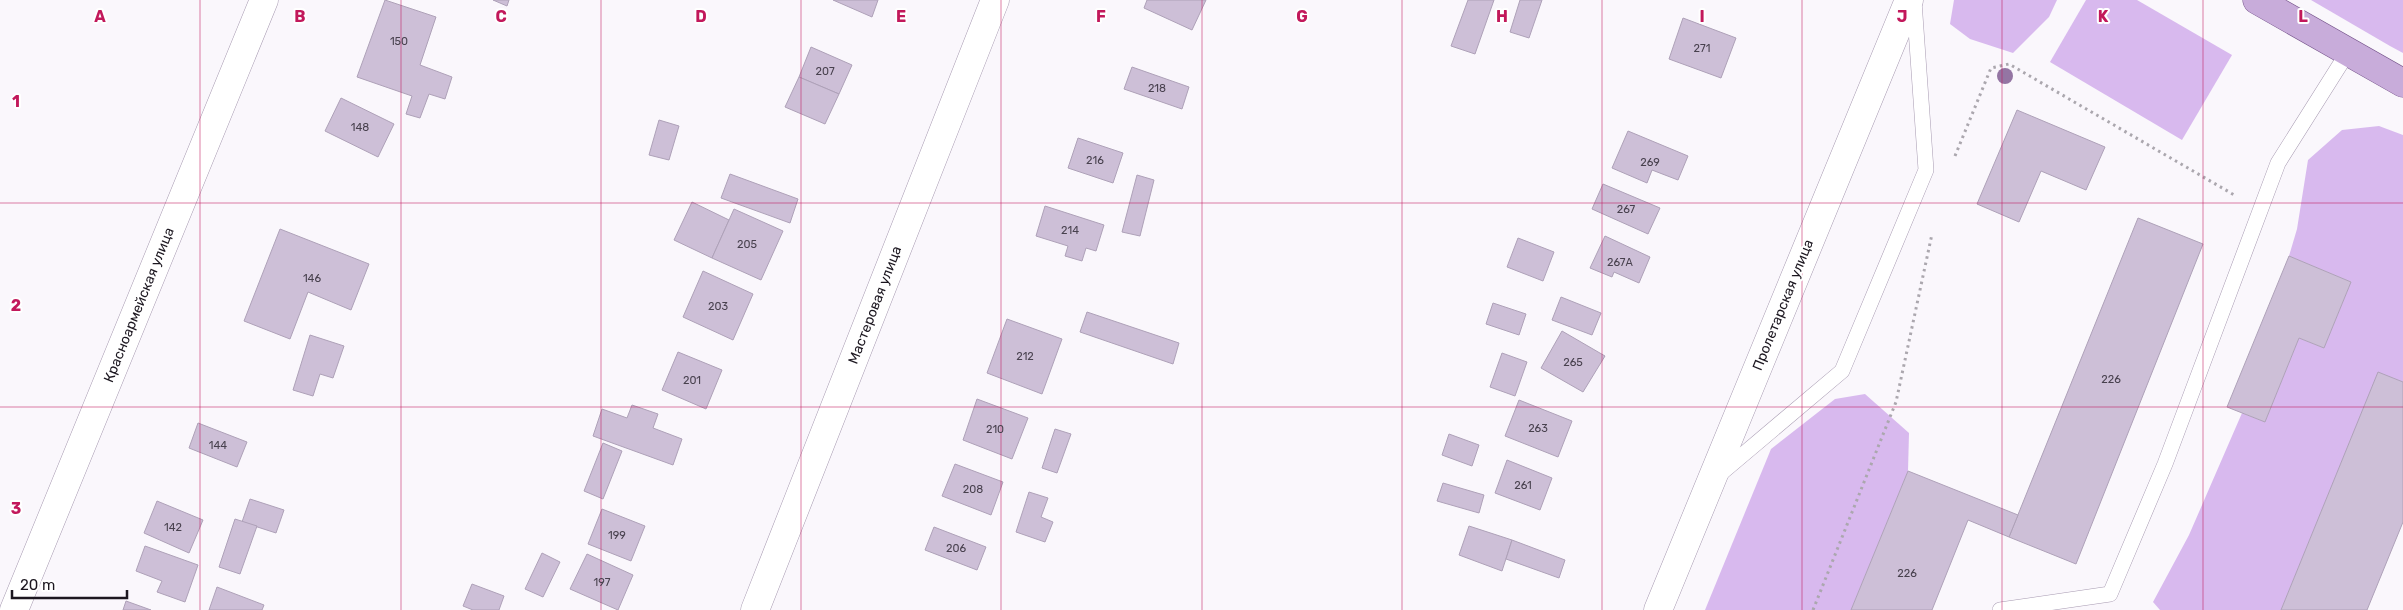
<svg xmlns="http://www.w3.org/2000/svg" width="2403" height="610" font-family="Rubik,sans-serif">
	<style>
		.green { fill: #d8b9ee }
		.building { fill: #cdbfd7; stroke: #aea1b8 }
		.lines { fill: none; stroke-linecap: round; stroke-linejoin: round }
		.lane-casing { stroke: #a79ab1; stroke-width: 16 }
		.street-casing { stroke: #a79ab1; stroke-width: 29 }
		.secondary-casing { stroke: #a79ab1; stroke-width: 29 }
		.primary-casing { stroke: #745389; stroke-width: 29 }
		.path { stroke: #aba7ae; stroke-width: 3; stroke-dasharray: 2.5 4; stroke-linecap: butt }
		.lane { stroke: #fff; stroke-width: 15 }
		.street { stroke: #fff; stroke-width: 28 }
		.secondary { stroke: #fff; stroke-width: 28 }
		.primary { stroke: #c8acda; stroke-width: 28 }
		.tree { fill: #9475a3 }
		.grid { fill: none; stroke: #c2185b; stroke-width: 1; stroke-opacity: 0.55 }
		.labels { text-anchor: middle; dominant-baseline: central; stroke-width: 4; stroke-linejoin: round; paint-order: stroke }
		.number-label { font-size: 11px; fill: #48414e }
		.street-label { font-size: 14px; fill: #1c1720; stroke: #fff }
		.grid-label { font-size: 16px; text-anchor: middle; font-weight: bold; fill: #c2185b; stroke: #fff; stroke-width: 4; stroke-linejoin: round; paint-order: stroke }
	</style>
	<rect width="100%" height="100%" fill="#faf7fc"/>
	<!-- green -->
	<g class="green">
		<polygon points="1954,0 2057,0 2049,17 2013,53 1970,39 1950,24"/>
		<polygon points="2086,0 2137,0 2232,55 2182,140 2050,62"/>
		<polygon points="2311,0 2403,0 2403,53 2390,46"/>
		<polygon points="2379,126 2403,135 2403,382 2378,373 2281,610 2160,610 2153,602 2189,535 2242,413 2265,422 2299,338 2324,348 2351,282 2289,256 2297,229 2308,160 2342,130"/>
		<polygon points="1865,394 1909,433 1908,471 1851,610 1705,610 1771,449 1835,399"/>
	</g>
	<!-- building -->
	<g class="building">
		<polygon points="385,0 436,17 420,65 452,77 445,99 429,94 420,118 406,114 412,96 357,77"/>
		<polygon points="493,0 509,0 507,6"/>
		<polygon points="833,0 878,0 872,17"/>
		<polygon points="1147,0 1206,0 1192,30 1144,8"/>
		<polygon points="1468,0 1494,0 1475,54 1451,46"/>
		<polygon points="1520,0 1542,0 1529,38 1510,32"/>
		<polygon points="1683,18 1736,38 1721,78 1669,59"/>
		<polygon points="811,47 852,65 839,94 799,77"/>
		<polygon points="1132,67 1189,87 1182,109 1124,89"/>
		<polygon points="799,77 839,94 825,124 785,107"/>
		<polygon points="341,98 394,124 378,157 325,131"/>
		<polygon points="2017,110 2105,147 2086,190 2041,171 2019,222 1977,204"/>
		<polygon points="659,120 679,126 669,160 649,155"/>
		<polygon points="1628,131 1688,156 1678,180 1652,170 1647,183 1612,168"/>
		<polygon points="1078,138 1123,153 1113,183 1068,168"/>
		<polygon points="730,174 798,199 790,223 721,198"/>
		<polygon points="1137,175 1154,180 1140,236 1122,232"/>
		<polygon points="1603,184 1660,208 1648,234 1592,209"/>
		<polygon points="692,202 729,220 712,258 674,240"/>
		<polygon points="1045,206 1104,225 1096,251 1086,248 1082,261 1065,256 1068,246 1036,236"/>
		<polygon points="734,209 783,231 761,280 712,258"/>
		<polygon points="2138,218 2203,244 2076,564 2009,537"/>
		<polygon points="280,229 369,264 351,310 308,292 290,339 244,321"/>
		<polygon points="1605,236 1650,257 1639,283 1614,272 1612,277 1590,268"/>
		<polygon points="1518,238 1554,252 1543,281 1507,267"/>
		<polygon points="2289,256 2351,282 2324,348 2299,338 2265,422 2227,407"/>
		<polygon points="703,271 753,294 733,340 683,317"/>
		<polygon points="1561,297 1601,313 1592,335 1552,320"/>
		<polygon points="1493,303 1526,314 1519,335 1486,324"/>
		<polygon points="1087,312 1179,343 1173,364 1080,332"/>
		<polygon points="1007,319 1062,339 1042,394 987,373"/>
		<polygon points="1562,331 1605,356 1583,392 1541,368"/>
		<polygon points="310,335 344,346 333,378 320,374 313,396 293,390"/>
		<polygon points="678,352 722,370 706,409 662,390"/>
		<polygon points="1502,353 1527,362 1515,396 1490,387"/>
		<polygon points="2378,372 2403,382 2403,522 2367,610 2281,610"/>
		<polygon points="977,399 1028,418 1012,459 963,440"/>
		<polygon points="1519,400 1572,421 1558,457 1505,436"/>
		<polygon points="632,405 658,414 653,428 682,439 673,465 593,436 602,409 627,418"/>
		<polygon points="198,423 247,442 237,467 189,448"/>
		<polygon points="1055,429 1071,434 1057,473 1042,468"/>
		<polygon points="1449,434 1479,445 1472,466 1442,455"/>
		<polygon points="603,443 622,451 603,499 584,491"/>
		<polygon points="1507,460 1552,478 1540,510 1495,493"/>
		<polygon points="955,464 1003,482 991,515 942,496"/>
		<polygon points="1908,471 2018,515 2009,537 1968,520 1932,610 1851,610"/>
		<polygon points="1443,483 1484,495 1479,513 1437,501"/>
		<polygon points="1029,492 1048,498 1041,517 1053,522 1045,542 1016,532"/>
		<polygon points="250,499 284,510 276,533 242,522"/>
		<polygon points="157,501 203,520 189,553 144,533"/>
		<polygon points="602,509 645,526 631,561 588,544"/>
		<polygon points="235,519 257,526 240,574 219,567"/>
		<polygon points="1469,526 1512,540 1502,571 1459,555"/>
		<polygon points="934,527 986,547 977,570 925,550"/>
		<polygon points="1512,540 1565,560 1559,578 1506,559"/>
		<polygon points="145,546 198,565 185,602 157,592 162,581 136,571"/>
		<polygon points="542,553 560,562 543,597 525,589"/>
		<polygon points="587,554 633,575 618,610 570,589"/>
		<polygon points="472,584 504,596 499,610 473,610 463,606"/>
		<polygon points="217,587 264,605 262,610 209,610"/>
		<polygon points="126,601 151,610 123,610"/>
	</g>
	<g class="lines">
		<!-- lane casing -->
		<g class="lane-casing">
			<g id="lane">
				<polyline points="1720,474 1842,371 1926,170 1914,1"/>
				<polyline points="2000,610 2110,594 2165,464 2278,163 2348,52"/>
			</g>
		</g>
		<!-- street casing -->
		<g class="street-casing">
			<g id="street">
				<polyline points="14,610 264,0"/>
				<polyline points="755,610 995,0"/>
			</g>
		</g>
		<!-- secondary casing -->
		<g class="secondary-casing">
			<polyline id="secondary" points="1658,610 1909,0"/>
		</g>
		<!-- primary casing -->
		<g class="primary-casing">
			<polyline id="primary" points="2257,0 2403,83"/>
		</g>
		<!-- path -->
		<g class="path">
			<polyline points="1955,156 1991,68 2009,64 2236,196"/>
			<polyline points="1813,610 1896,402 1932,234"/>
		</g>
		<!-- lane -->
		<use href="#lane" class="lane"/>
		<!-- street -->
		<use href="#street" class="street"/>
		<!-- secondary -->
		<use href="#secondary" class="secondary"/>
		<!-- primary -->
		<use href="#primary" class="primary"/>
	</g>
	<!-- trees -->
	<circle class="tree" cx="2005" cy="76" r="8"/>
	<!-- grid -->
	<path class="grid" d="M200,0V610M401,0V610M601,0V610M801,0V610M1001,0V610M1202,0V610M1402,0V610M1602,0V610M1802,0V610M2002,0V610M2203,0V610M0,203H2403M0,407H2403"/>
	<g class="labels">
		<!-- number labels -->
		<g class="number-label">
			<text x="399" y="41">150</text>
			<text x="1702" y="48">271</text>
			<text x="825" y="71">207</text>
			<text x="1157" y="88">218</text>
			<text x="360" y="127">148</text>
			<text x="1095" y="160">216</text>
			<text x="1650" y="162">269</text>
			<text x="1626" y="209">267</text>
			<text x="1070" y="230">214</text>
			<text x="747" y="244">205</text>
			<text x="1620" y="262">267А</text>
			<text x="312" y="278">146</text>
			<text x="718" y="306">203</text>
			<text x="1025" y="356">212</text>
			<text x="1573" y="362">265</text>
			<text x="2111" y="379">226</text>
			<text x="692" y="380">201</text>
			<text x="1538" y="428">263</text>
			<text x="995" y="429">210</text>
			<text x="218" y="445">144</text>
			<text x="1523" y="485">261</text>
			<text x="973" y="489">208</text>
			<text x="173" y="527">142</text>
			<text x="617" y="535">199</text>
			<text x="956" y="548">206</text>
			<text x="1907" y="573">226</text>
			<text x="602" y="582">197</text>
		</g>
		<!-- street labels -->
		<g class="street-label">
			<text transform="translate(139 305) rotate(-68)">Красноармейская улица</text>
			<text transform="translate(875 305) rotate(-69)">Мастеровая улица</text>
			<text transform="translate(1783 305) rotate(-68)">Пролетарская улица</text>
		</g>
	</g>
	<g class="grid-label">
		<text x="100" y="22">A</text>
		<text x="300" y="22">B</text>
		<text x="501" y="22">C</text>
		<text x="701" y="22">D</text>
		<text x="901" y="22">E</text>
		<text x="1101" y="22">F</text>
		<text x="1302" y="22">G</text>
		<text x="1502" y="22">H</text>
		<text x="1702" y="22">I</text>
		<text x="1902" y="22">J</text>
		<text x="2103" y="22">K</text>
		<text x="2303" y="22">L</text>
		<text x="16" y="107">1</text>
		<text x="16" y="311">2</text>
		<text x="16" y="514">3</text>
	</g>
	<!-- scale -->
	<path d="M12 590v8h115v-8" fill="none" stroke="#1c1720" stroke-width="2.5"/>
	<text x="20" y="590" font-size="15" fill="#1c1720" stroke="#ffffff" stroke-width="4" paint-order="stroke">20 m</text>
</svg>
